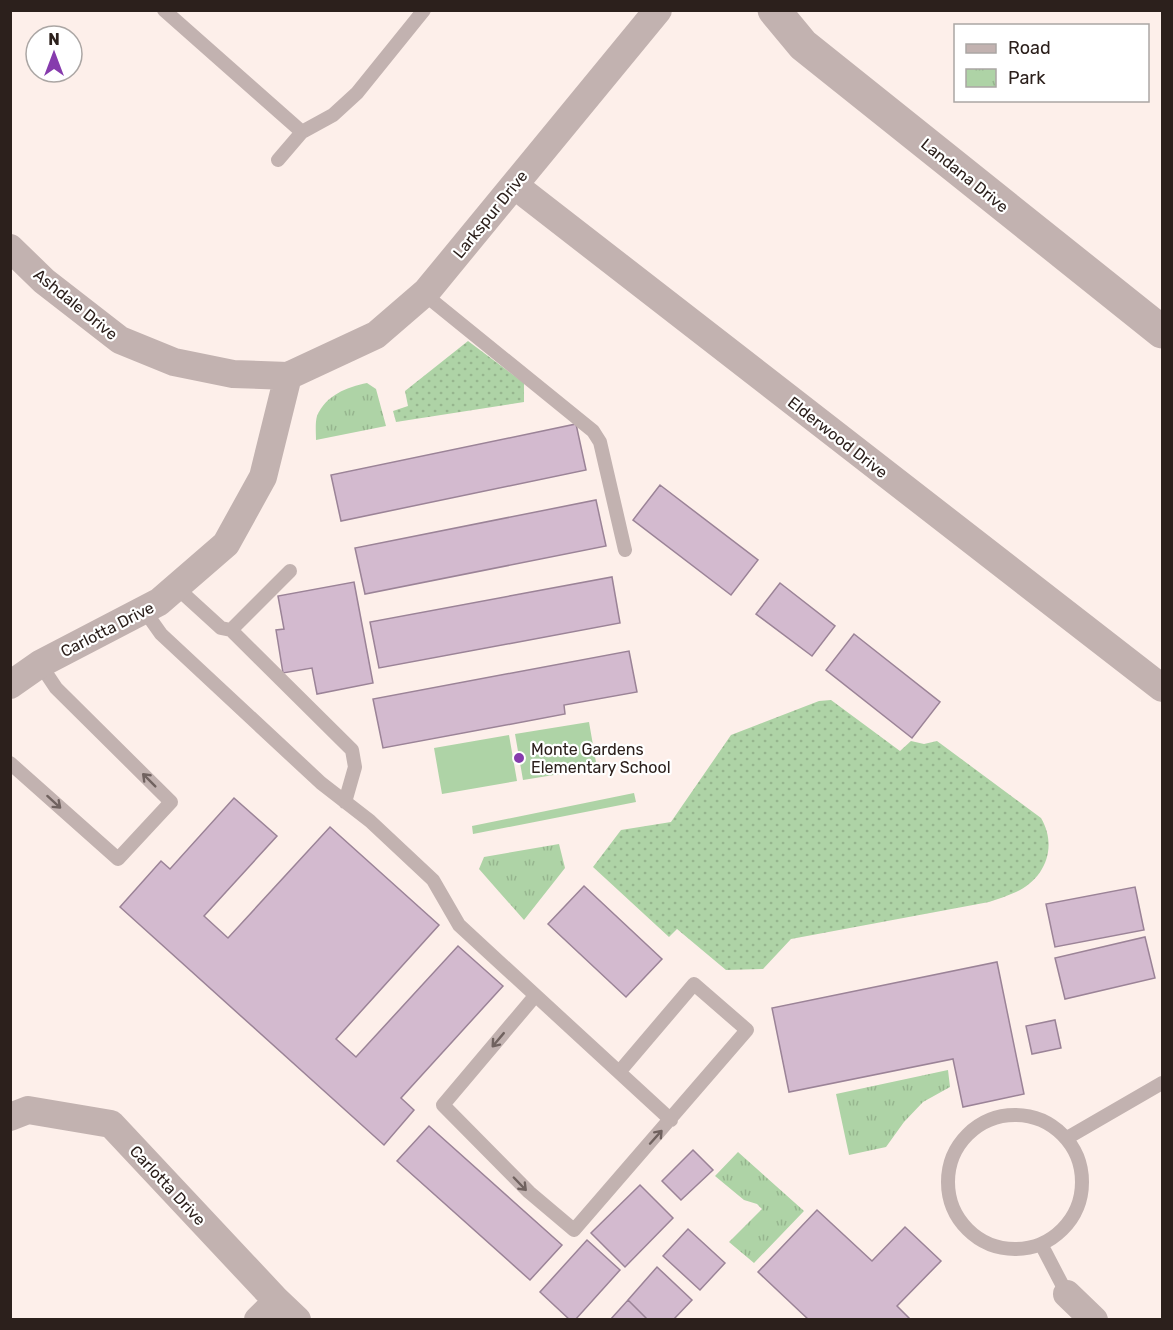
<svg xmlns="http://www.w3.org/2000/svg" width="1173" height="1330" viewBox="0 0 1173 1330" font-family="Rubik,sans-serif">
<defs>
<pattern id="grass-dots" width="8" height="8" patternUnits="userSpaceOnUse" patternTransform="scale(1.5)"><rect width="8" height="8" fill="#aed3a6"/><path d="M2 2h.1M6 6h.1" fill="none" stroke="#96b58e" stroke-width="1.8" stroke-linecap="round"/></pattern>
<pattern id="park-tufts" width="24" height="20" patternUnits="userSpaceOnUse" patternTransform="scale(1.5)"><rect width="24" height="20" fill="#aed3a6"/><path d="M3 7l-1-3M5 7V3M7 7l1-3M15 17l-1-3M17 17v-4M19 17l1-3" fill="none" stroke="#96b58e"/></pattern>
</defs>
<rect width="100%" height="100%" fill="#fdefea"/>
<path fill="url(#grass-dots)" d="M468,341L524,383V402L396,422L393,411L408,406L405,391Z
M831,700L900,751L911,741L924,744L937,741L1041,818C1058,847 1045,879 1016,892C1007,896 998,899 989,902L791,939L763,969L726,970L677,929L669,937L593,867L621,830L671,822L731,735L819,701Z"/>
<path fill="url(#park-tufts)" d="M367,383L376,389L386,426L316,440C316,433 315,423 317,416C326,395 347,387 367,383Z
M559,844L565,868L524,920L479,869L484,857Z
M948,1070L950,1087L923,1102L904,1122L886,1147L849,1155L836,1094Z
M738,1152L804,1211L754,1263L729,1242L762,1209L757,1204L744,1200L715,1176Z"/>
<path fill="#aed3a6" d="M589,722L597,768L523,780L515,734Z
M509,735L517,781L442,794L434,748Z
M634,793L636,802L473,834L472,826Z"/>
<path fill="#d3bacf" stroke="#9b8397" stroke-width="1.5" d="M576,424L586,470L341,521L331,475Z
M660,485L758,560L731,595L633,520Z
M596,500L606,546L365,594L355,548Z
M612,577L620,623L379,668L370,622Z
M354,582L373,683L317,694L312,668L283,673L276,630L284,629L278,596Z
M780,583L835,626L812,656L756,614Z
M854,634L940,702L912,738L826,670Z
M629,651L637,692L564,705L565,714L383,748L373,699Z
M234,798L277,836L204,916L228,938L330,827L439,925L336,1039L356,1057L458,946L503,986L401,1098L414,1110L384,1145L120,907L161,861L170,869Z
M584,886L662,959L626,997L548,924Z
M1135,887L1144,930L1055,947L1046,904Z
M1145,937L1155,978L1065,999L1055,958Z
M997,962L1024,1094L963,1107L953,1059L789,1092L772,1008Z
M1055,1020L1061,1048L1032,1054L1026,1026Z
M429,1126L562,1245L530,1280L397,1161Z
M693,1150L713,1170L681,1200L662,1181Z
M640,1185L673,1218L625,1267L591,1233Z
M817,1210L872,1261L905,1227L941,1261L897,1306L911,1320H809L758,1272Z
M688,1229L725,1263L700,1290L663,1256Z
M587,1240L620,1270L575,1320H570L540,1292Z
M657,1267L692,1300L673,1320H648L628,1300Z
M628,1300L648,1320H610Z"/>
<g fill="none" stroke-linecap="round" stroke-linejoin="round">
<path stroke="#c2b2b0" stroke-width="14" d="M164,10L302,132
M278,160L302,132L333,115L357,93L424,10
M424,294L593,431L600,442L625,550
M176,587L221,628L231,630L352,750L355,767L345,802
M144,610L161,634L321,783L370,821L433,880L459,925L671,1120
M231,630L290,571
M10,763L118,859L171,802L56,688L40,664
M535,996L443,1105L529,1192L574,1230L747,1030L694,984L620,1071
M948 1182a67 67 0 1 1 134 0a67 67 0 1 1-134 0Z
M1067,1138L1162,1083
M1041,1244L1067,1294"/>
<path stroke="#c2b2b0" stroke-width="28" d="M514,185L1162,688
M10,248L44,281L120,340L174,362L233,374L288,376L376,335L427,291L658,10
M10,685L40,664L159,602L226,544L263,477L288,376
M10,1117L28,1110L111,1124L277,1301L297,1320
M1067,1294L1094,1320
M258,1320L277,1301"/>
<path stroke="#c2b2b0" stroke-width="33" d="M774,10L803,45L1162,332"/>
</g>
<defs><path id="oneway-shaft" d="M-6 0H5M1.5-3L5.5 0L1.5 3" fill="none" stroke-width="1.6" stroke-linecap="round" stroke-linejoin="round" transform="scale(1.5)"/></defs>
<g stroke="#70625f">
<use href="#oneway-shaft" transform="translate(149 780) rotate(-135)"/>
<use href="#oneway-shaft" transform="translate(54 802) rotate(42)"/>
<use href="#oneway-shaft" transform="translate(498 1040) rotate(130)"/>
<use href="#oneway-shaft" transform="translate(656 1137) rotate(-48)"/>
<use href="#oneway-shaft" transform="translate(520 1184) rotate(46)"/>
</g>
<circle fill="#863bad" stroke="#fff" stroke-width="2" cx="519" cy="758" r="6"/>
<g text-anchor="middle" stroke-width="4.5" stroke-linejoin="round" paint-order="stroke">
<g font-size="16" fill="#2c201c" stroke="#fff">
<text transform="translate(965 175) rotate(39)" y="6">Landana Drive</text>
<text transform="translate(490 214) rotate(-51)" y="6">Larkspur Drive</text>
<text transform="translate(76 304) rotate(39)" y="6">Ashdale Drive</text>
<text transform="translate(838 437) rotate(38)" y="6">Elderwood Drive</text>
<text transform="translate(107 629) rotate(-27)" y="6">Carlotta Drive</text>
<text transform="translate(168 1185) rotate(47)" y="6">Carlotta Drive</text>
</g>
<g font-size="16" fill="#2c201c" stroke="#fff" text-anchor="start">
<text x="531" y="755">Monte Gardens<tspan x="531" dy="18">Elementary School</tspan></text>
</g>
</g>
<rect width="1173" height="1330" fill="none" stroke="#2c201c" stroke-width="24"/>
<rect x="954" y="24" width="195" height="78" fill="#ffffff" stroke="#aba6a4" stroke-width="1.5"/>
<rect x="966" y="44" width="30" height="9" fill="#c2b2b0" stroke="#aba6a4" stroke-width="1.5"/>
<text x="1008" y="54" font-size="18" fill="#2c201c">Road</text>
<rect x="966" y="69" width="30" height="18" fill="url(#park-tufts)" stroke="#aba6a4" stroke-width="1.5"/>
<text x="1008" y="84" font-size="18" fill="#2c201c">Park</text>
<g transform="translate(54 54)"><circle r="28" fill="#ffffff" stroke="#aba6a4" stroke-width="1.5"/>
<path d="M0-4.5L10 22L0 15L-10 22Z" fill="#863bad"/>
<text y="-9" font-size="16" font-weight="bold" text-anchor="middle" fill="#2c201c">N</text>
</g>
</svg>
